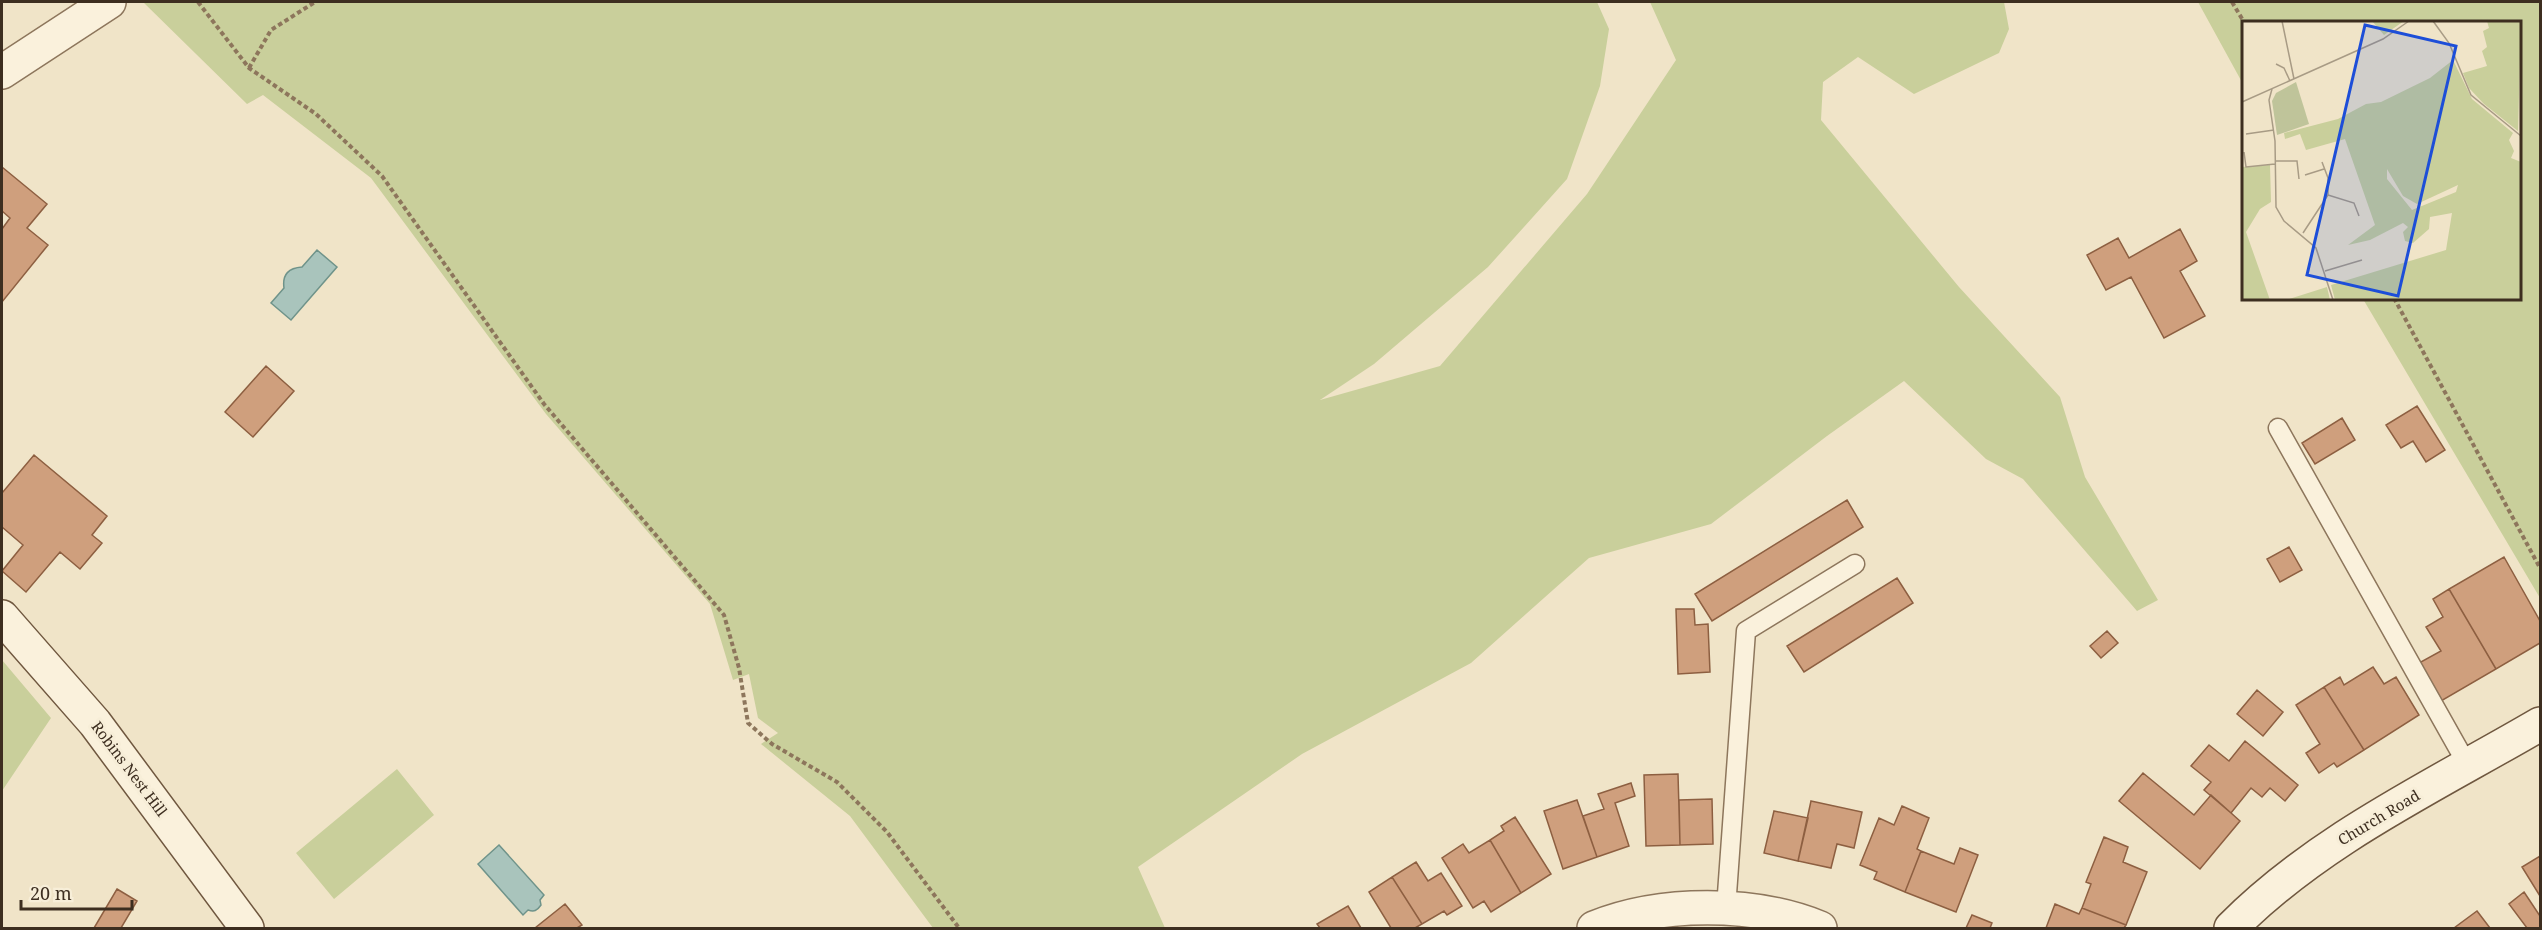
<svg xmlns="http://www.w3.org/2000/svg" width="2542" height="930" viewBox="0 0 2542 930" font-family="'Noto Serif',serif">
<rect width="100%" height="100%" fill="#f0e4c8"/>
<path fill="#c9cf9b" d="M143,2H1597L1609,29L1600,86L1567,179L1488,267L1374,364L1320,400L1440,366L1587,194L1676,60L1650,2H2004L2009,29L1999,53L1914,94L1858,57L1823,82L1821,120L1959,287L2060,397L2085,477L2158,600L2137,611L2023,479L1986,459L1904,381L1827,436L1711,524L1589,558L1471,663L1302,754L1138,867L1165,928H933L850,816L761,744L778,733L758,718L749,674L733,680L710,604L546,414L371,178L263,95L247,104Z
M2198,2H2540V598L2363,299L2520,298V22H2244L2243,84Z
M2,660L51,718L2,791Z
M397,769L434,815L334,899L296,853Z"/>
<path fill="#a9c4bc" stroke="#6f938a" stroke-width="1.5" d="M317,250L337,267L291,320L271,303L284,288C282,274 289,268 302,267Z
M499,845L544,895L540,900L541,905C537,911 534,912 528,910L523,915L478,864Z"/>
<path fill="#cf9f7d" stroke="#8d5f41" stroke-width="1.5" d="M2,167L47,204L27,228L48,245L2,302V229L10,218L2,211Z
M2180,229L2197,261L2180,271L2205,316L2164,338L2131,277L2106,290L2087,255L2118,238L2129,258Z
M266,366L294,391L253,437L225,412Z
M2417,406L2445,450L2426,462L2413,441L2401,448L2386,425Z
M2342,418L2355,440L2315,464L2302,443Z
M34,455L107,516L92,535L102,543L80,569L60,552L26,592L2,571L23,545L2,527V493Z
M1847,500L1863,527L1712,621L1695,594Z
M2289,547L2302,570L2280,582L2267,559Z
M2504,557L2540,621V643L2496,669L2449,589Z
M1897,578L1913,603L1804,672L1787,646Z
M2449,589L2496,669L2441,701L2419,663L2441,651L2426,627L2443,617L2433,599Z
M1676,609H1694L1695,625L1708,624L1710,672L1678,674Z
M2107,631L2118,643L2101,658L2090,646Z
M2373,667L2384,684L2396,677L2419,715L2364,750L2324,687L2340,677L2344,685Z
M2324,687L2364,750L2337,767L2334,763L2319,773L2306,753L2320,744L2296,705Z
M2257,690L2283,712L2263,736L2237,714Z
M2245,741L2298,785L2285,801L2270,788L2262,797L2251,788L2231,813L2204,790L2211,782L2191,766L2209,745L2229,761Z
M2143,773L2194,815L2211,795L2240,821L2200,869L2119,801Z
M1678,774L1680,845L1646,846L1644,775Z
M1631,783L1635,796L1615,803L1629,846L1597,857L1583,816L1604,809L1598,794Z
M1712,799L1713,844L1680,845L1679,800Z
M1577,800L1597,857L1563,869L1544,811Z
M1811,801L1862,812L1854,848L1837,844L1831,868L1798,861Z
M1902,806L1929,818L1917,849L1921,851L1905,892L1874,879L1877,872L1860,865L1879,818L1894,825Z
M1774,811L1808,818L1798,861L1764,853Z
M1515,817L1551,874L1521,893L1490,840L1504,831L1501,826Z
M2104,837L2128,847L2123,862L2147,872L2126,925L2082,908L2091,884L2086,882Z
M1490,840L1521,893L1491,912L1484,901L1473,908L1442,858L1463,844L1469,853Z
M1960,848L1978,855L1956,912L1905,892L1921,851L1954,864Z
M2540,856V896L2522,867Z
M1416,862L1428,881L1441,873L1462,906L1447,915L1444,911L1422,924L1392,877Z
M1392,877L1422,924L1415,928H1391L1369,892Z
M117,889L137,901L121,928H94Z
M2524,892L2540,916V928H2527L2509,904Z
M565,904L582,925L577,928H535Z
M2055,904L2079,914L2082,908L2126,925L2124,928H2046Z
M1348,906L1361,928H1320L1317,924Z
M2477,911L2490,928H2454Z
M1972,915L1992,923L1990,928H1966Z"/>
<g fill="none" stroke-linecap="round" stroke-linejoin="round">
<g stroke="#8d765c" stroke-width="21">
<path id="lane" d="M2278,428L2468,766
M1726,908L1746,631L1855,564"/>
</g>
<g stroke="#8d765c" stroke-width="36">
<path id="street" d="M2,72L109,2
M1594,928C1660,901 1755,901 1820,928"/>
</g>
<g stroke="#6f573f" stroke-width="36">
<path id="secondary" d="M2,617L95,723L247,928
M2231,928C2318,840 2434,786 2540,724"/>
</g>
<path stroke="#8d765c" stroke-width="4" stroke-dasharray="4.5 3" stroke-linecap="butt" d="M198,2L249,68L316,114L382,176L544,404L724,615L739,668L748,723L772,744L837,782L887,832L959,928
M2232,2L2244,22
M249,68L271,30L315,2
M2394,298L2540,568"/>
<use href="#lane" stroke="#faf1dc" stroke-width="18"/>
<use href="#street" stroke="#faf1dc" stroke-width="33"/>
<use href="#secondary" stroke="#faf1dc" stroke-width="33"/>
</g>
<g text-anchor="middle" stroke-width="6" stroke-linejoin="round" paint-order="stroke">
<g font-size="15" fill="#3d2e20" stroke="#f7eed8">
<text transform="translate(129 769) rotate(53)" y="5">Robins Nest Hill</text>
<text transform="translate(2379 818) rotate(-31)" y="5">Church Road</text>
</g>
</g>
<g transform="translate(2242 21)">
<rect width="279" height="279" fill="#f0e4c8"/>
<path d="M130,0H162L142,14ZM245,0H279L276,110L242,83L227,67L221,52L245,45L240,30L245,26L241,10L247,7ZM211,39L230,78L271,112L267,119L272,130L269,137L279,141V279H93L89,264L204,229L210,192L188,196L187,208L171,222L163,220L161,211L166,206L161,202L128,219L106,224L133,204L103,118L64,129L58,113L43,118L42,112L96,98L124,83L139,81L188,57ZM145,148L161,175L175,183L216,164L214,171L170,189L145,158ZM28,144L29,181L18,188L4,211L28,279H0V146ZM85,266L88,279H44Z" fill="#c9cf9b" fill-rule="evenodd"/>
<path d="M54,61L67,103L35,114L30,80L34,72Z" fill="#bfc49a"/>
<path fill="none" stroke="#a89b85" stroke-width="1.5" d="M40,0L52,58M191,0L207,22L229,74L279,115M34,43L42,47L48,60M30,68L27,79L33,120L34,186L42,200L74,227L91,279M0,81L141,18L167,0M4,113L32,109M2,131L4,146L33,143M33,140H55L57,158M63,154L82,148M86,174L112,182L117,195M61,212L86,174V157L80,141M83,250L120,239"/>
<path fill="#1d4ed8" fill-opacity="0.15" stroke="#1d4ed8" stroke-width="3" d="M123,4L214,25L156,275L65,254Z"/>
<rect width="279" height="279" fill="none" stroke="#3d2e20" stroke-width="3"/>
</g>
<rect width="2542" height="930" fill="none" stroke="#3d2e20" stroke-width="6"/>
<path d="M21 900v9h111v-9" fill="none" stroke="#3d2e20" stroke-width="3"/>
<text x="30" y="900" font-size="18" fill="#3d2e20" stroke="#f7eed8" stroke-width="4.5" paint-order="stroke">20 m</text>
</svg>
